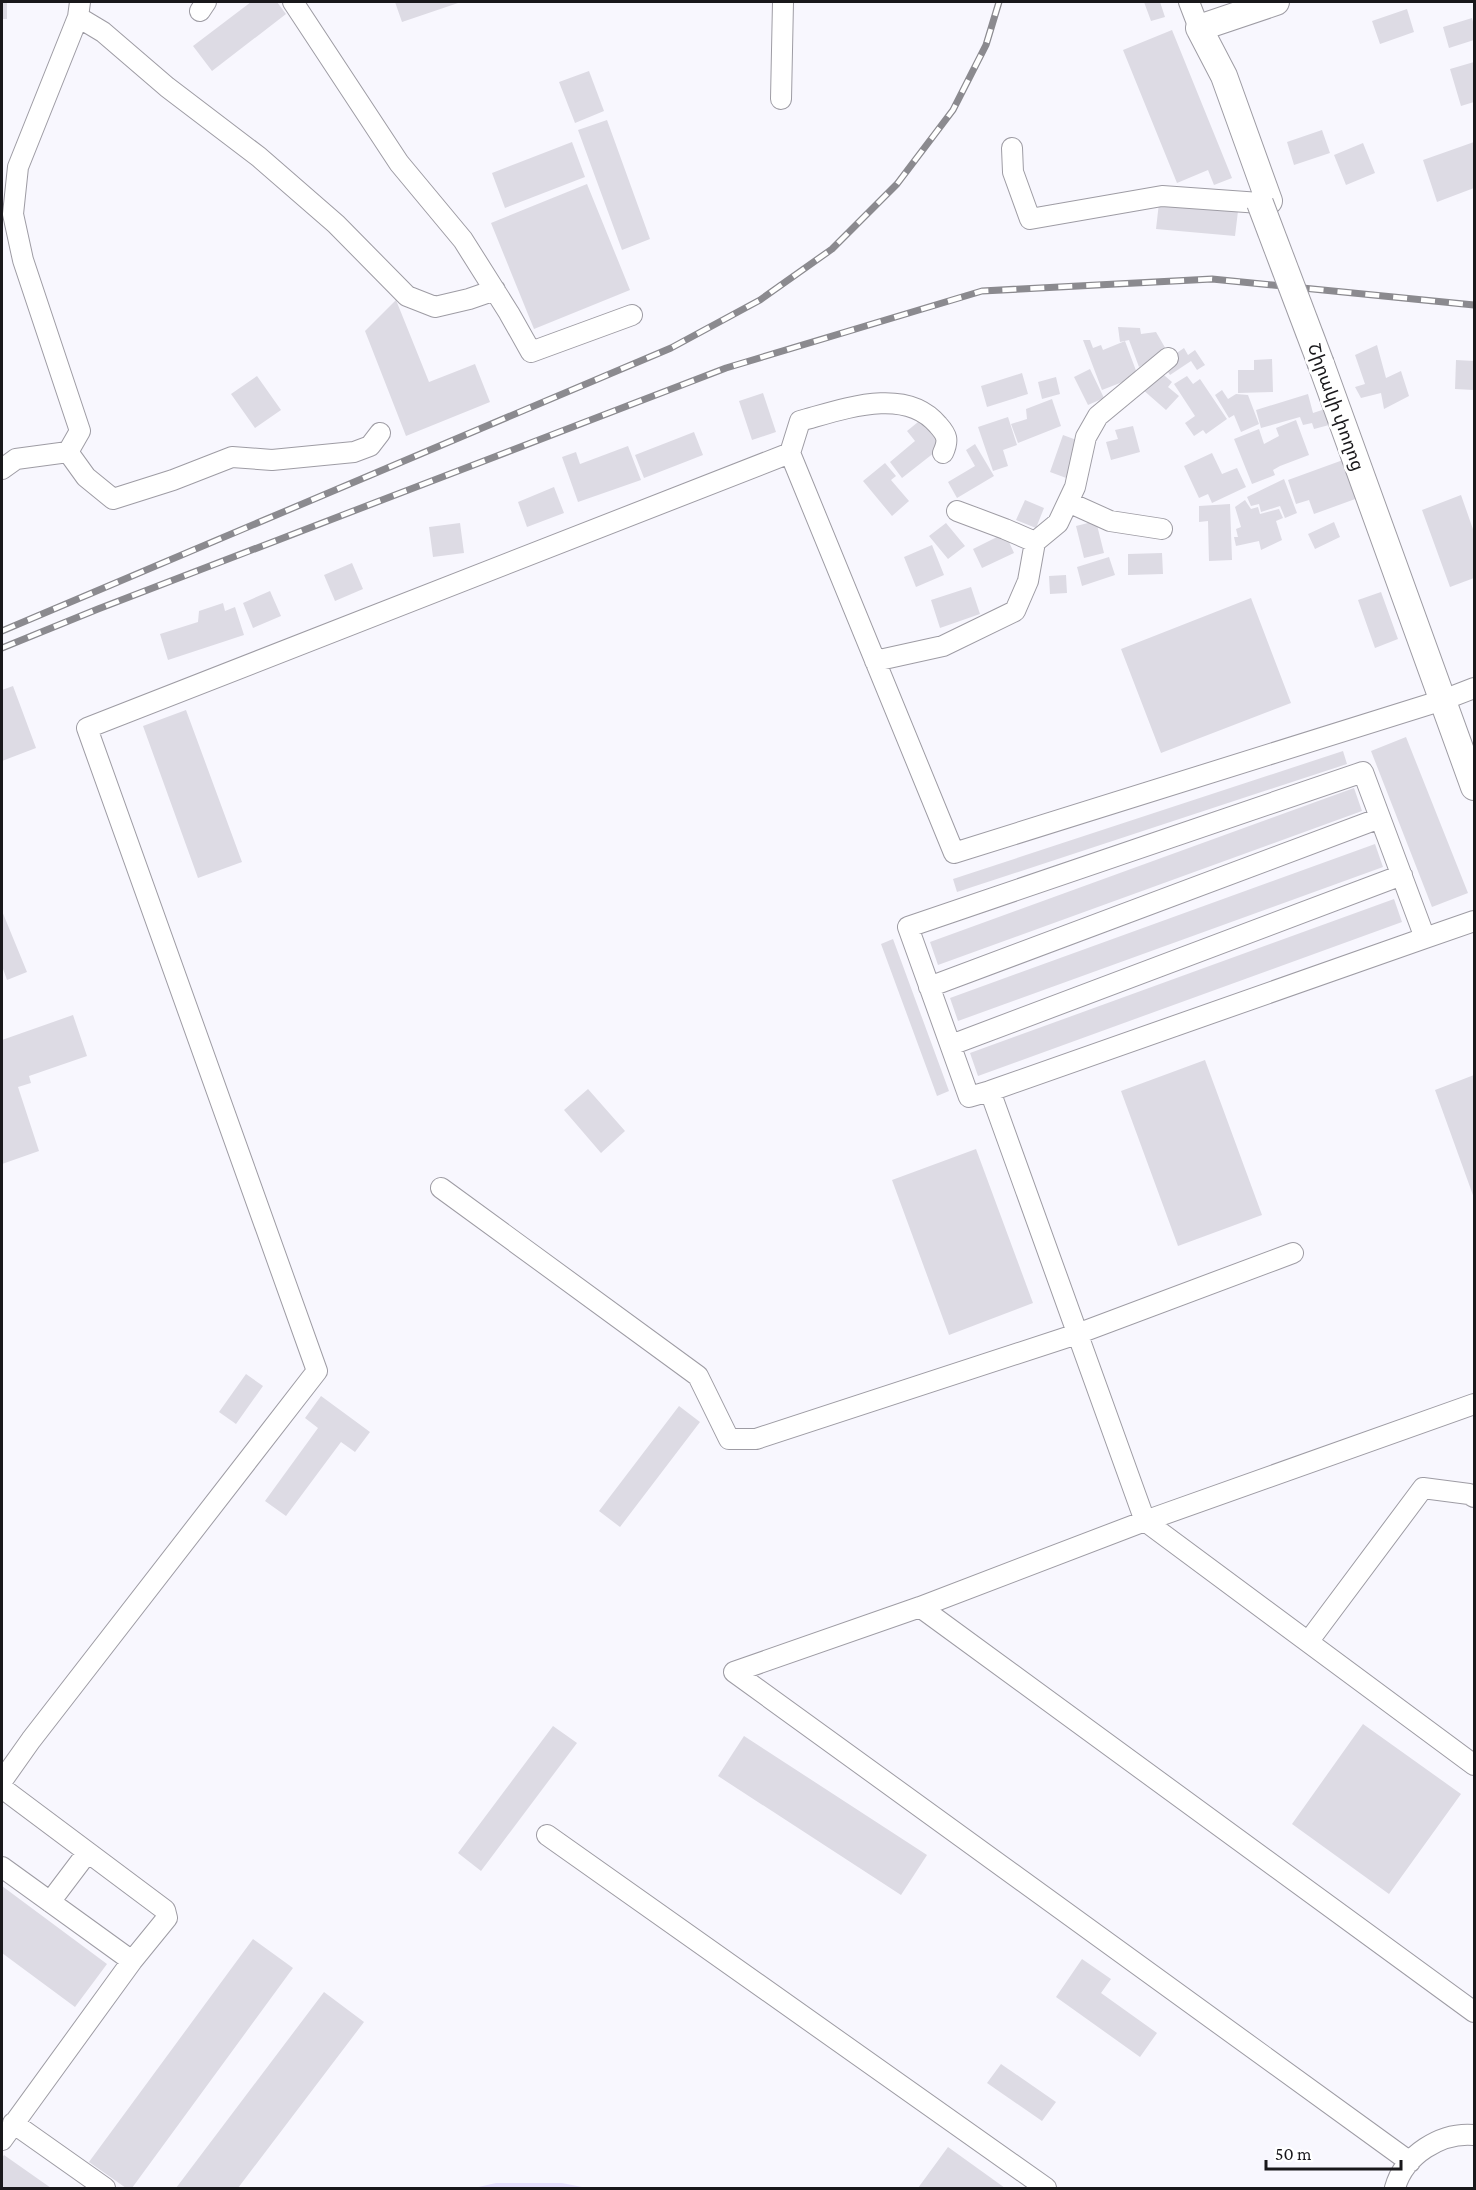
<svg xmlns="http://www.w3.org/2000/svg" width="1476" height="2190" viewBox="0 0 1476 2190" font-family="'Crimson Pro','Noto Sans Armenian',serif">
<rect width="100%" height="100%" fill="#f8f7fe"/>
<path fill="#e5dffd" d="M496,2183H562L587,2188H474Z"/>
<path fill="#dddbe4" d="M2,2H7V19H2Z
M251,2H277L286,14L212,71L193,46Z
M395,2H461L402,22Z
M1144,2H1160L1165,17L1151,21Z
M1407,9L1414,32L1380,44L1372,21Z
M1472,18L1474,26V40L1449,48L1443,27Z
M1172,30L1232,178L1214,185L1208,170L1177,183L1123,50Z
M1474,62V102L1461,106L1450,69Z
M589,71L604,111L575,123L559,82Z
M607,120L650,239L622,250L578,130Z
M1322,130L1330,153L1294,165L1287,142Z
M572,142L585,177L505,208L492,173Z
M1474,142V188L1437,202L1423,160Z
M1363,143L1375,173L1346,185L1334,155Z
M587,184L630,290L534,329L491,223Z
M1159,203L1238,211L1235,236L1156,229Z
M396,300L429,382L475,364L490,402L406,436L365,331Z
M1118,327L1140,328L1141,334L1156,332L1167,351L1139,367L1129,340L1120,342Z
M1083,340H1090L1093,348L1101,345L1103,350L1125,341L1138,376L1102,390Z
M1377,345L1386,378L1401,371L1409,396L1384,409L1381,393L1361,398L1355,387L1365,384L1355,355Z
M1184,348L1188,355L1195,350L1205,365L1197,370L1191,361L1170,375L1162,363Z
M1272,359L1273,392L1238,393V370H1254V360Z
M1456,360L1474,361V390L1455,389Z
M1090,369L1104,398L1088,405L1074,377Z
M1158,370L1172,382L1168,387L1179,396L1166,410L1142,389Z
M1022,373L1028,394L987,407L981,386Z
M257,376L281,410L255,428L231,394Z
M1187,376L1193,384L1200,379L1227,419L1206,434L1203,430L1194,436L1185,423L1195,416L1174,384Z
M1056,377L1060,394L1042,399L1038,382Z
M1222,390L1228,399L1236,394L1248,395L1259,424L1241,432L1234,415L1229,418L1215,395Z
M763,393L776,432L752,440L739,401Z
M1308,394L1313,413L1325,409L1329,425L1314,429L1312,423L1303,425L1300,417L1261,428L1256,410Z
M1052,399L1061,426L1018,443L1011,424L1027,419L1026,409Z
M1008,417L1017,445L1003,450L1008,466L993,471L978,427Z
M923,418L944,445L902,478L890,462L915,441L907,431Z
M1296,420L1309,455L1280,466L1273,470L1275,475L1252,484L1234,439L1259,429L1264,444L1279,436L1276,428Z
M1133,426L1140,452L1111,460L1106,442L1118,439L1115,430Z
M694,432L703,455L644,478L635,455Z
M1063,435L1082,442L1069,479L1050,472Z
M975,444L994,476L957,498L948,482L975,466L966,450Z
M628,446L641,480L578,502L562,457L576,452L580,464Z
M1212,453L1222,474L1237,468L1246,487L1212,503L1208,494L1199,498L1184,466Z
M1343,460L1358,498L1314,514L1309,500L1296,504L1288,480Z
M885,463L896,476L891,480L909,501L892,516L863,481Z
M1284,479L1297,513L1285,518L1280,506L1261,512L1259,504L1251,506L1247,497Z
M554,487L564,513L527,527L518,502Z
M1461,495L1474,532V578L1450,587L1422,510Z
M1025,500L1044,508L1036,528L1016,520Z
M1245,500L1251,509L1258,507L1260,514L1279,509L1283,518L1276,521L1282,540L1261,550L1259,541L1236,546L1234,537H1238L1236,529L1241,527L1235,507Z
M1230,504L1232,560L1209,561L1208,521L1199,522V506Z
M1096,521L1104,553L1084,558L1076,526Z
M1334,522L1340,537L1315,549L1308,534Z
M460,523L464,553L433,557L429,527Z
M946,523L965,546L948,559L929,536Z
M1005,533L1014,553L982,568L973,549Z
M932,545L944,575L916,587L904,557Z
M1162,553L1163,574L1128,575V554Z
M1109,557L1115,575L1082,586L1077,567Z
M352,563L363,589L335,601L324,575Z
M1066,575L1067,593L1050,594L1049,576Z
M971,587L980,614L940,628L931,600Z
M270,591L281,616L253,628L243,603Z
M1381,592L1398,639L1375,648L1358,600Z
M1251,598L1291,703L1161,753L1121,649Z
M223,603L225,611L235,607L244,635L168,660L160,634L198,622L199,611Z
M13,686L36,748L2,761V690Z
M186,710L242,862L198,878L143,726Z
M1406,737L1468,893L1432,907L1371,751Z
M1343,751L1347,764L957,892L953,879Z
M1354,788L1362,811L938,965L930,942Z
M1375,844L1383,867L958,1021L950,998Z
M1394,899L1402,922L978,1076L970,1053Z
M2,911L27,972L7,980L2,966Z
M893,939L949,1091L937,1096L881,944Z
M73,1015L87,1056L29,1076L31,1083L18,1087L39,1151L2,1164V1040Z
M1205,1060L1262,1215L1178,1246L1121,1091Z
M1474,1075V1198L1435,1090Z
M588,1089L625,1131L601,1153L564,1110Z
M976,1149L1033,1303L949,1335L892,1180Z
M246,1374L263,1386L236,1424L219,1412Z
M321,1396L370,1432L355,1452L341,1442L286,1516L265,1501L318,1428L305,1418Z
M679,1406L700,1422L620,1527L599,1511Z
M1363,1724L1461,1794L1389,1894L1292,1824Z
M553,1726L577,1743L481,1871L458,1853Z
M744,1736L927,1855L901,1895L718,1776Z
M2,1886L107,1964L75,2007L2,1953Z
M253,1939L293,1968L132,2188H126L89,2162Z
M1082,1959L1111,1979L1101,1993L1157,2033L1140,2057L1056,1997Z
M324,1992L364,2022L238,2188H176Z
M1001,2064L1056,2102L1042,2121L987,2083Z
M948,2147L1005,2188H918Z
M4,2155L51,2188H2V2158Z"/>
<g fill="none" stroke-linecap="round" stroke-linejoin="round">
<g stroke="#9e9ca4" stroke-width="22">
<path id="minor" d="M293,2L399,163L463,240L509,313L531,352L632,315
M1189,2L1199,28
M200,11L206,2
M78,17L103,32L167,87L259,157L336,224L407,296L435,307L469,299L495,290
M781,99L783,2
M1012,148L1013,172L1030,219L1162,196L1260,203
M68,452L80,431L23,260L13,214L18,167L78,17L80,2
M68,452L86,477L113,499L173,480L232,457L272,460L354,452L370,446L380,433
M943,453C949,440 947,435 938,425C905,385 841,410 800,421L790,453L954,853L1443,700L1474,688
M2,469L16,459L68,452
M1068,502L1110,521L1162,529
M957,511L1005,529L1035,542
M875,661L943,646L1015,611L1028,581L1035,542L1058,523L1075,487L1086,437L1098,416L1168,358
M1425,938L1363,772L908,927L969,1097L990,1091L1425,938L1474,921
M929,987L1380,818
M951,1045L1402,875
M990,1091L1145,1521L1474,1765
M441,1188L698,1376L729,1439H756L1077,1334L1293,1253
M920,1607L1474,2012
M1308,1642L1423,1488L1469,1494L1474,1497
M2,1781L31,1740L317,1371L87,728L790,453
M2,1788L165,1910L167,1918L132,1961L2,2140
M547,1835L1046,2188
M2,1867L132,1961
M50,1902L87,1853
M13,2123L105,2188
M1410,2162L734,1672L920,1607L1145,1521L1474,1404
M1395,2188C1404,2155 1441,2132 1474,2135"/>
</g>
<g stroke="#9e9ca4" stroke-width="28">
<path id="major" d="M1199,28L1224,76L1269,201
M1199,28L1276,2
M1321,364L1474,787"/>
</g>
<use href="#minor" stroke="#fff" stroke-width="20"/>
<use href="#major" stroke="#fff" stroke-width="26"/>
<g stroke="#8b8a8f" stroke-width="7">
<path id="rail" d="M2,631L671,348L760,300L832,249L897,184L953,110L986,45L999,2
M2,648L98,609L726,368L982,291L1212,279L1474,305"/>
</g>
<use href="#rail" stroke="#fff" stroke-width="4.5" stroke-dasharray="14" stroke-linecap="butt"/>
<g stroke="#9e9ca4" stroke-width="28" stroke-linecap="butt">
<path id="major-bridge" d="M1260,203L1321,364"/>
</g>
<use href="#major-bridge" stroke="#fff" stroke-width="26"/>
</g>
<g text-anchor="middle" stroke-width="6" stroke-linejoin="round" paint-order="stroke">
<g font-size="18" fill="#19181b" stroke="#fff">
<text transform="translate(1336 407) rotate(70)" y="6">Շիրակի փողոց</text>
</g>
</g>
<rect width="1476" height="2190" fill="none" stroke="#19181b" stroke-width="6"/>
<path d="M1266 2160v9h135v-9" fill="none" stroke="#19181b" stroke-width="3"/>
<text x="1275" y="2160" font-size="18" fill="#19181b" stroke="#ffffff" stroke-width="4.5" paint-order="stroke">50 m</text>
</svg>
